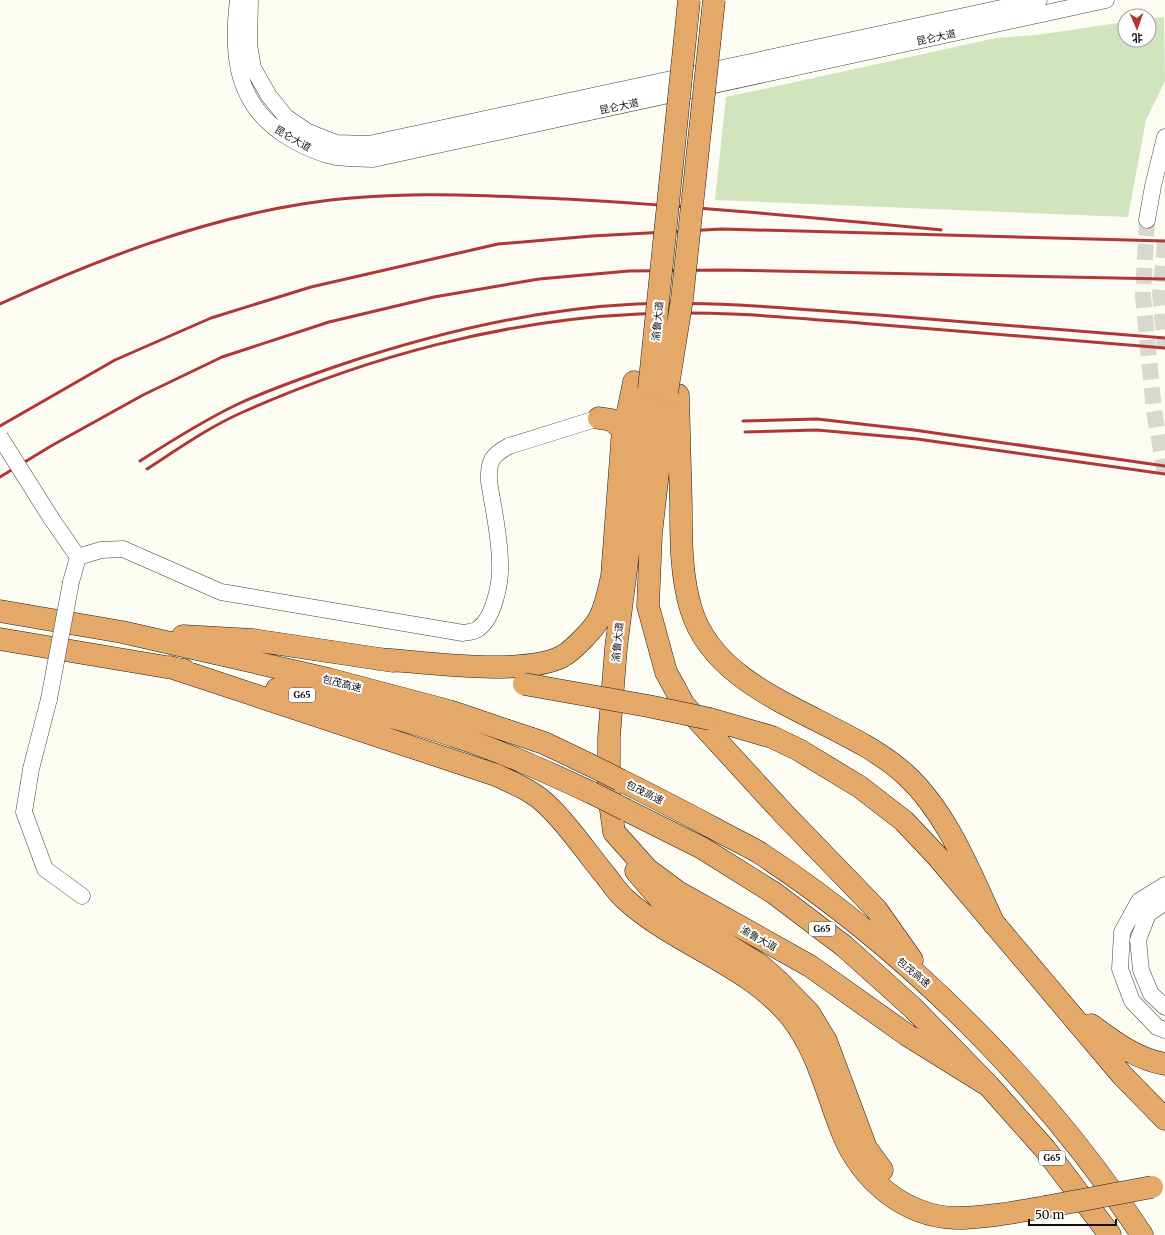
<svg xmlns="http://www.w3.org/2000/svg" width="1165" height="1235" viewBox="0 0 1165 1235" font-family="Merriweather,'Noto Sans SC',serif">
<rect width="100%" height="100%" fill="#fdfcf2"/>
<path fill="#d0e5be" d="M1164,17L1165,81L1146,120L1128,217L715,200L726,97L996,38L1036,35L1125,22V40H1149V19Z"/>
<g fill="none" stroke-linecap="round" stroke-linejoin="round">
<path stroke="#d9d8d0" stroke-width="16" stroke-dasharray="16 8" stroke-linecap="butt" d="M1147,220L1143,296L1154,411L1165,473
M1165,242L1160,295L1165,349"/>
<g stroke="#414141" stroke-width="17">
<path id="minor" d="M238,0C231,57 236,107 291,139C305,147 320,154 336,157C348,159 361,158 373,159L1106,0
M250,0L249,44L253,68L269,96L286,117L308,132L336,143L369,144L1039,0
M1147,220L1153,186L1165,137
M51,518L78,557L71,582
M78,557L101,550L123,549L221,592L463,633C468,632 474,632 478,629C494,618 501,582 500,564C500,536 493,508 489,481C488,461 492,455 509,446L599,418
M49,699L31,769L24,812L45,869L82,896
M1165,885L1139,901L1122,932L1120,969L1132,1001L1157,1027L1165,1030
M1165,902L1148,914L1138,940L1141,970L1151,994L1165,1007"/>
</g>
<g stroke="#1f1f1f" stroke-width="23">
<path id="highway" d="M649,389L616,648L609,737V796L614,832L647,869L678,892L810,966L907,1035L989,1086
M667,392L651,534L648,606L666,672L684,705L785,815L876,909L912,960
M678,395C679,432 680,469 681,506C681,540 681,576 691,609C718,699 842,716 906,775C948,814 970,873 994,924
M622,441L634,382
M0,611L122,632L328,679L449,711L544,743L588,764
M183,636L253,640L393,661
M0,639L184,670
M379,659C425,662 524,677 563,656C573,650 593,630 599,619C606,606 609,590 612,576L623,430L612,420L599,418
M170,667L496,775C513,783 531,790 545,803C568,824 586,852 606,876C612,884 618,893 625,899C675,945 748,964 791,1017C818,1051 827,1095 843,1134C862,1180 904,1216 955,1218C985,1218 1016,1212 1045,1207
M277,689C336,703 396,716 454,736C501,751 547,772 592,793
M710,719L772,737L799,750L860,787L904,821L937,856L1122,1075L1165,1119
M620,780C653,796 685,813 717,830C731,838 747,845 760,853C909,951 1044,1087 1142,1235
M626,810L702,848L774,893L844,946L913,1008L989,1086L1045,1149L1110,1235
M636,871L660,899L693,924L760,965L777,980L809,1013L826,1041L866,1148L882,1170
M1091,1025C1114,1042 1136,1059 1165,1064"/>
</g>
<use href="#minor" stroke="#fff" stroke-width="16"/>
<use href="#highway" stroke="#e4a869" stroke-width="22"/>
<path stroke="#af3736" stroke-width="3" d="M0,304C96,260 197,221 302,204C389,190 479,195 566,199C692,206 816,218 941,230
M743,421L817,419L914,430L1165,466
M0,426L115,360L211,318L311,287L498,244L592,236L722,229L1165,241
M745,432L817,430L917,439L1165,474
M140,461C171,441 203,421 236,405C270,389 305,377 340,365C435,333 535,309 636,304C717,301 798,309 879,315C975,323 1070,331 1165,338
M147,469C178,449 209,427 243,412C367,357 503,320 639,314C717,310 794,318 871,324C969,332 1067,340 1165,348
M0,477L51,446L143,395L222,357L329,322L434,297L539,279L629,271L723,270L1165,279"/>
<g stroke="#414141" stroke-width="17" stroke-linecap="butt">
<path id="minor-bridge" d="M0,437L51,518
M49,699L71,582"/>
</g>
<g stroke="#1f1f1f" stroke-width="23" stroke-linecap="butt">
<path id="highway-bridge" d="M649,389L689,0
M667,392L682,299L714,0
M524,684L648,706L710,719
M588,764L620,780
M592,793L626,810
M1045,1207L1152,1187"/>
</g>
<use href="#minor-bridge" stroke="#fff" stroke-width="16"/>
<use href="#highway-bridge" stroke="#e4a869" stroke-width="22"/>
</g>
<g text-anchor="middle" stroke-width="4" stroke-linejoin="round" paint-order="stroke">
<g fill="#fff" stroke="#565656" stroke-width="1">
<rect x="289" y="688" width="26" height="14" rx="3"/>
<rect x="809" y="922" width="26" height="14" rx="3"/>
<rect x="1039" y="1151" width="26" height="14" rx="3"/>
</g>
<g font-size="9" font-weight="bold" fill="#0e0e0e">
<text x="302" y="698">G65</text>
<text x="822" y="932">G65</text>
<text x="1052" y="1161">G65</text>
</g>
<g font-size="10" fill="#0e0e0e" stroke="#fff">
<text transform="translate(936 37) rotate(-12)" y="4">昆仑大道</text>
<text transform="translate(619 106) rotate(-12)" y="4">昆仑大道</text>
<text transform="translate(293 138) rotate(30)" y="4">昆仑大道</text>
<text transform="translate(657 321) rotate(-84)" y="4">渝鲁大道</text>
<text transform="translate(617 642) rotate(-84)" y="4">渝鲁大道</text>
<text transform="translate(342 683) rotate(14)" y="4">包茂高速</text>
<text transform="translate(645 792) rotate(26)" y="4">包茂高速</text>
<text transform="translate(759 938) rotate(29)" y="4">渝鲁大道</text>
<text transform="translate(914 972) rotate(40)" y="4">包茂高速</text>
</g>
</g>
<g transform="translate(1137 28) rotate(178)"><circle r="19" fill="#ffffff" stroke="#9f9f9f"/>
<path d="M0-3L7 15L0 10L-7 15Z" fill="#af3736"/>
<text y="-6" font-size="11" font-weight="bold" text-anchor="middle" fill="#0e0e0e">北</text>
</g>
<path d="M1029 1219v6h87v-6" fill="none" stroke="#0e0e0e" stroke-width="2"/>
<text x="1035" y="1219" font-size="12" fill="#0e0e0e" stroke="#ffffff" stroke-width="3" paint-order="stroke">50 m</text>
</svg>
